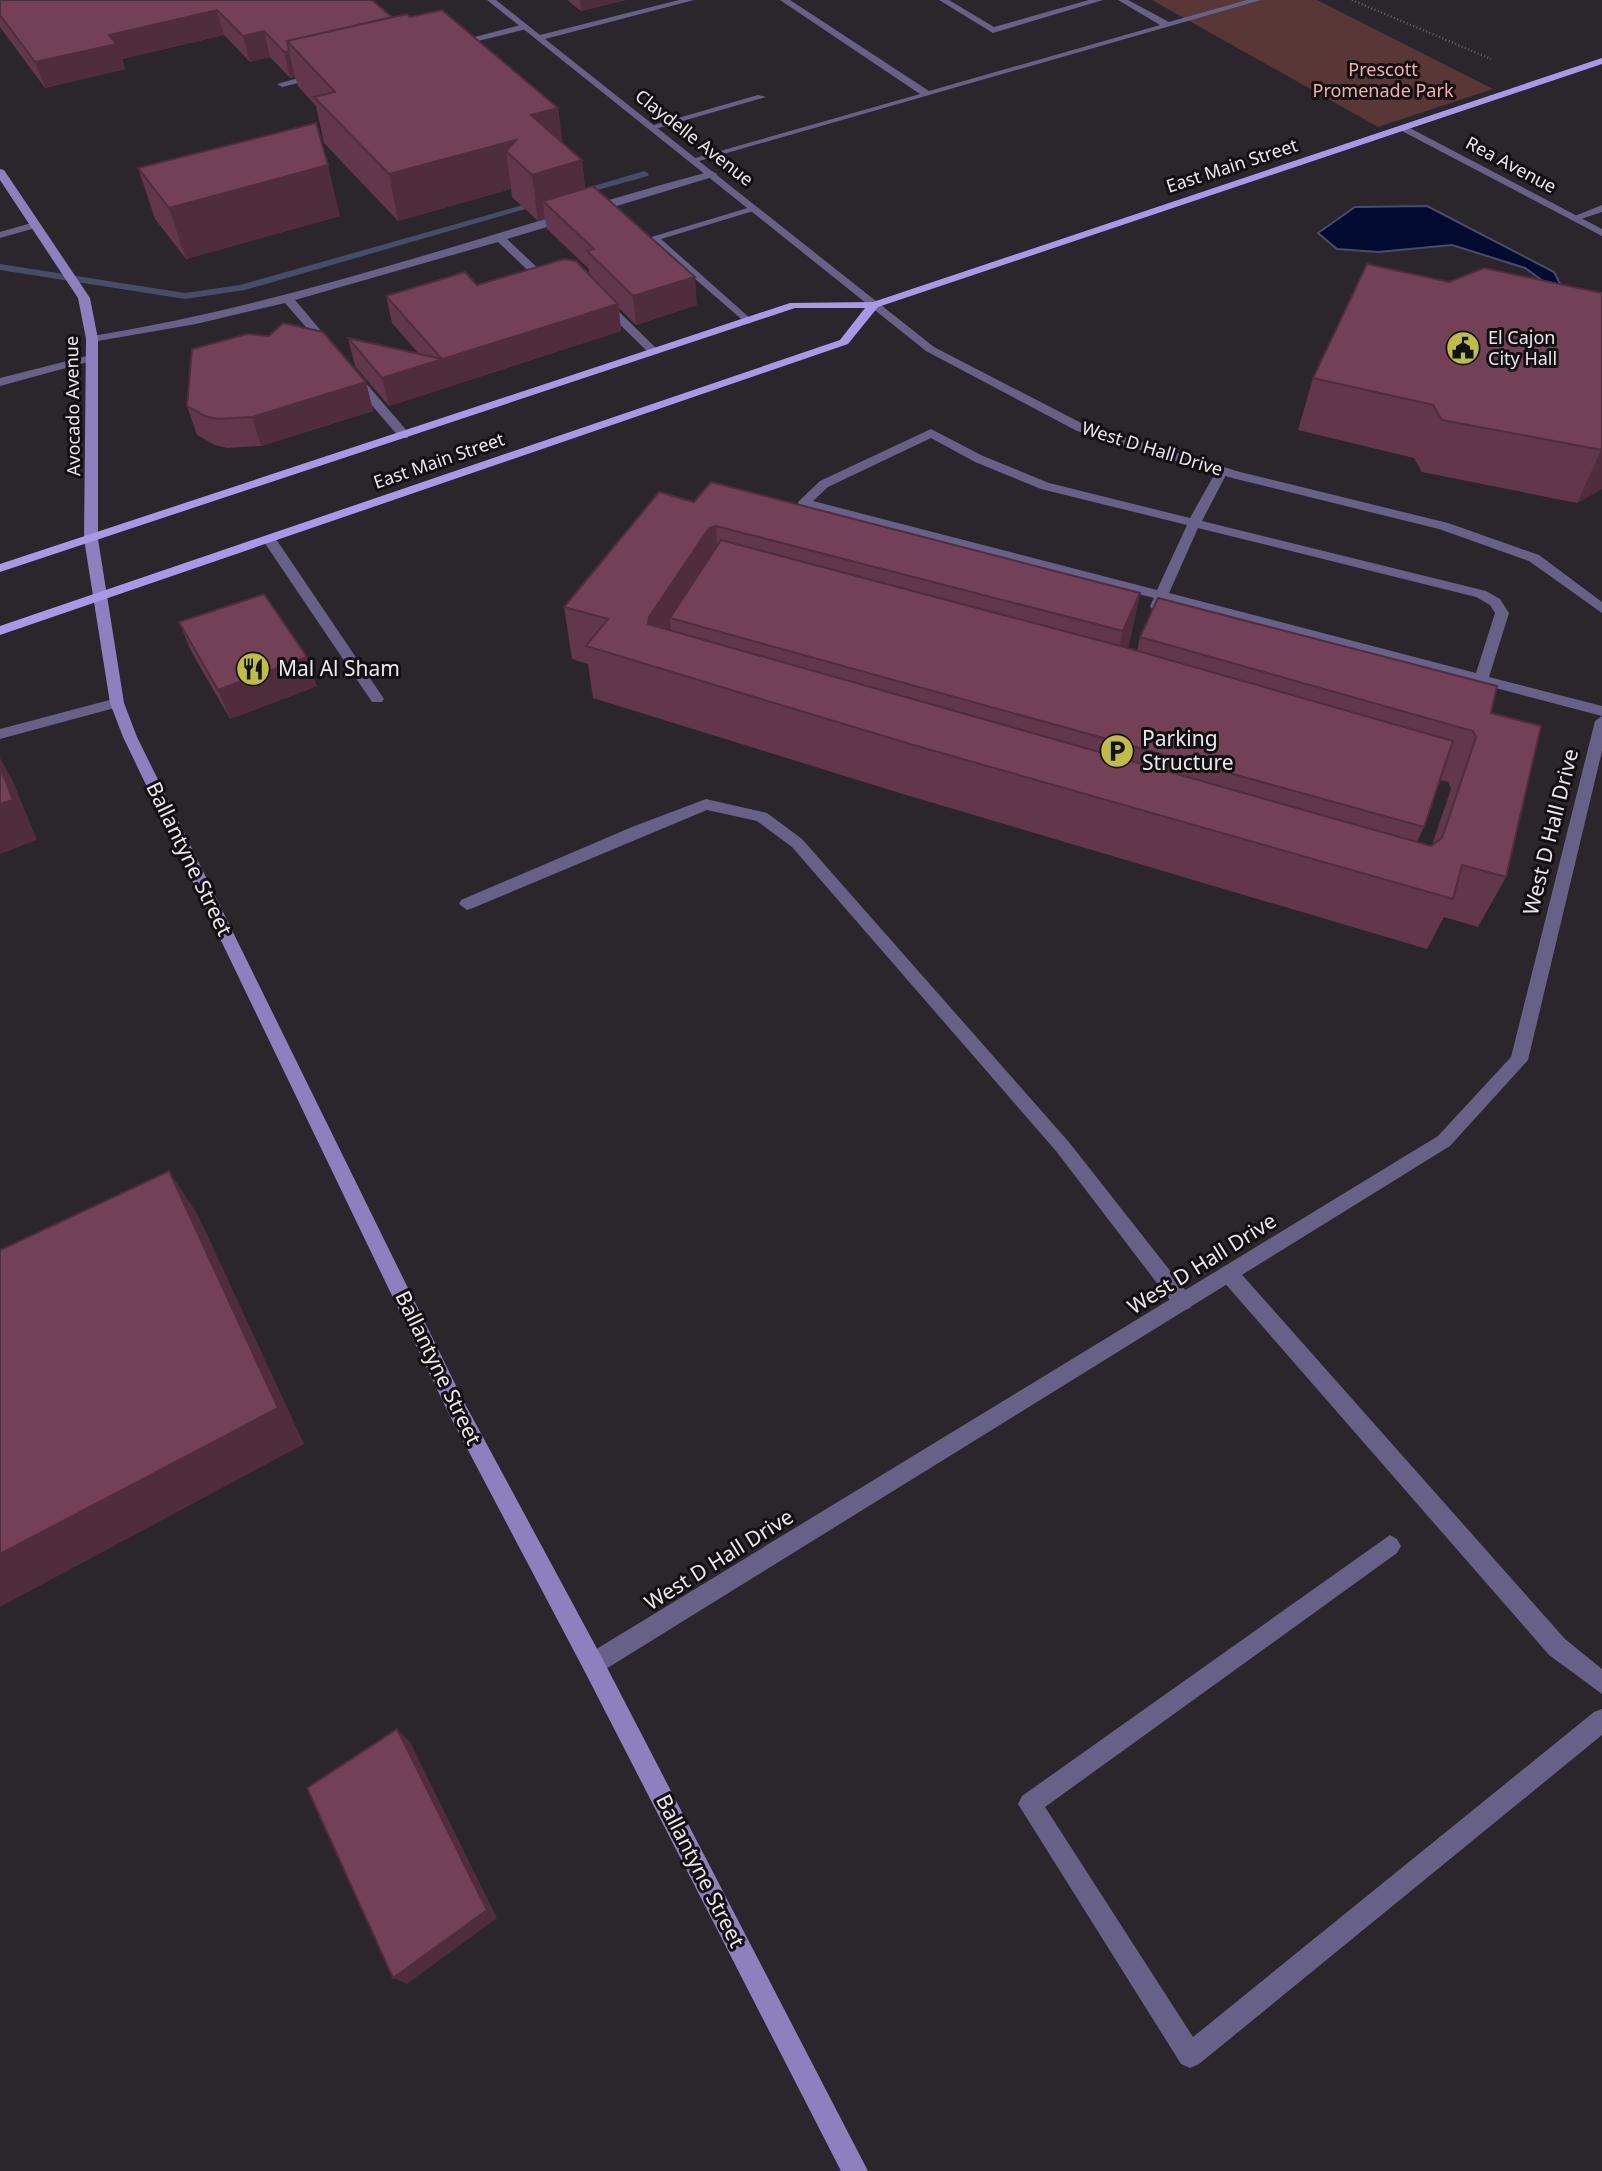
<svg xmlns="http://www.w3.org/2000/svg" width="1602" height="2171" viewBox="0 0 1602 2171" font-family="'Noto Sans',sans-serif">
<rect width="100%" height="100%" fill="#2a262b"/>
<path fill="#583736" d="M1152,0H1317L1493,89L1378,127Z"/>
<path fill="#010a2f" stroke="#474d68" stroke-width="2" d="M1427,206L1554,272L1568,299L1525,268L1452,245L1378,252L1337,249L1318,233L1355,207Z"/>
<g fill="none" stroke-linecap="round" stroke-linejoin="round">
<path fill="#474d68" fill-rule="evenodd" d="M644,171L649,174L648,176L572,197L567,194Z
M541,200L550,202L245,290L185,299L0,270V264L185,293L240,285Z"/>
<path stroke="#666267" stroke-width="2.5" stroke-dasharray="1 2.5" stroke-linecap="butt" d="M1352,0L1491,59"/>
<path fill="#686187" fill-rule="evenodd" d="M780,0H790L929,91L1160,25L1118,0H1128L1169,22L1247,0H1261L692,163V159L920,94Z
M939,0H949L994,27L1089,0H1103L993,33Z
M524,24L527,25V29L453,47L448,44Z
M320,72L323,73V77L282,87L277,84Z
M758,95L766,97L655,129L647,127Z
M712,171L717,174L716,176L507,239L543,273L554,275V279L536,278L498,242L295,300L333,345V349H325L285,303L196,324L92,342L86,339L92,336C305,302 505,226 712,171Z
M1602,205V212L1575,221L1570,218Z
M751,207L760,209L661,239L751,319V323L747,324L648,238Z
M35,222L39,223V227L0,238V232Z
M600,301H608L658,350V354H650L600,305Z
M91,355L97,358L95,360L0,386V378Z
M350,374H358L408,432V438H400L350,380Z
M931,429L983,456L1049,483L1190,518L1218,468H1226L1228,471L1202,521L1486,591L1500,599L1509,613L1489,677L1602,706V716L1166,601L1162,609H1152L1150,606L1154,598L799,505L798,502L820,481ZM931,438L975,462L1041,489L1187,525L1157,590L813,501L828,487ZM1198,528L1476,597L1490,605L1495,613L1476,673L1169,593Z
M269,535L274,536L382,696L384,699L382,702H372L262,539Z
M117,698L122,700L124,703L122,706L0,739V729Z
M706,799L767,813L802,839L1068,1141L1190,1296L1193,1302L1190,1308L1183,1311L1176,1308L1056,1151L792,847L757,821L707,810L473,908L467,910L459,904L461,900L632,827Z
M1229,1266L1236,1268L1565,1639L1602,1669V1694L1549,1655L1222,1280L1219,1274L1222,1268Z
M1390,1535L1397,1539L1401,1546L1397,1553L1045,1807L1193,2037L1594,1712L1602,1709V1735L1199,2064L1190,2068L1181,2064L1018,1804L1022,1796Z"/>
<path fill="#686187" fill-rule="evenodd" d="M487,0H496L540,35L679,0H694L545,39L934,347L1085,425L1240,472L1448,523L1539,555L1602,602V613L1529,561L1439,529L1232,478L1077,431L926,351Z
M1400,126H1406L1602,229V236L1400,130Z
M1602,716V751L1528,1060L1450,1146L601,1672L593,1675L585,1672L582,1664L585,1656L1438,1136L1511,1057L1595,721Z"/>
<path fill="#8c80be" fill-rule="evenodd" d="M0,169L4,170L90,298L98,339V539L124,703L137,737L464,1402L601,1656L868,2171H841L585,1672L450,1416L123,737L110,703L84,539L86,339L78,298L0,180Z"/>
<path fill="#a998e8" fill-rule="evenodd" d="M1602,58V64L878,307L848,344L0,635V626L840,340L865,308H795L0,572V564L790,303L873,302Z"/>
</g>
<path fill="#62374b" fill-rule="evenodd" d="M0,0L392,17H410L558,108L562,143L582,160L585,189L697,305L636,325L619,308L621,331L389,406L355,366L348,338L419,354L392,323L386,296L477,285L589,274V269L547,229L545,219L538,221L512,197L511,189L398,221L324,143L316,106L298,86L295,77L290,78L270,57L250,62L224,35L122,59L125,69L45,88L0,27Z
M567,0H626L581,11Z
M138,168L340,216L186,259L155,219Z
M1449,282L1602,293V489L1577,503L1422,472L1414,458L1298,430L1313,378Z
M366,382L373,411L261,446L227,448L215,445L197,435L187,406Z
M694,502L1140,593L1128,648L1137,651L1140,637L1491,713L1506,877L1478,927L1444,917L1427,949L906,795L593,698L588,664L572,659L564,607ZM1440,780L1448,782L1451,789L1432,845L1431,846L1417,842L1424,827Z
M179,622L317,686L230,719L191,651Z"/>
<path fill="#502d3d" d="M580,0H626L581,11Z
M217,10L224,35L122,59L125,69L45,88L35,62L109,35Z
M264,31L270,57L250,62L243,36Z
M289,51L295,77L290,78L284,52Z
M558,108L564,153L531,115Z
M516,140L506,151L511,189L398,221L389,174Z
M582,160L587,206L543,201L545,219L538,221L532,175Z
M328,165L340,216L186,259L169,208Z
M695,277L697,305L636,325L633,296Z
M618,304L621,331L389,406L382,378Z
M366,382L373,411L261,446L252,417Z
M1602,450V489L1577,503L1601,450Z
M716,526L718,578L670,618L672,642L648,624L649,617L709,528Z
M1140,593L1129,646L1112,684L1123,631Z
M307,657L317,686L230,719L218,690Z
M0,758L12,779L37,840L0,854Z
M169,1171L198,1215L304,1444L0,1607V1554Z
M397,1729L410,1742L497,1918L407,1984L393,1978Z"/>
<path fill="#724057" stroke="#502d3d" stroke-width="2" d="M0,0H372L392,17L287,41L289,51L284,52L264,31L243,36L217,10L109,35L117,44L35,62L0,15Z
M442,10L558,108L531,115L582,160L532,175L506,151L516,140L389,174L314,97L335,92L287,41L407,14L410,17Z
M316,123L328,165L169,208L138,168Z
M593,186L695,277L633,296L587,251L594,249L543,201Z
M564,259L576,261L618,304L382,378L348,338L442,359L386,296L465,272L477,285Z
M1367,264L1449,282L1484,268L1602,293V450L1442,420L1433,405L1313,378Z
M283,323L323,332L366,382L252,417L217,419L205,416L187,406L192,349L247,334L269,336Z
M711,482L1140,593L1123,631L716,526L709,528L649,617L648,624L1431,846L1442,838L1476,737L1473,731L1140,637L1158,598L1497,686L1491,713L1541,726L1506,877L1462,865L1453,899L910,744L586,646L608,619L564,607L659,492L694,502Z
M721,540L1124,647L1453,741L1424,827L670,618Z
M264,594L307,657L218,690L179,622Z
M0,767L13,800L0,804Z
M169,1171L278,1408L0,1554V1250Z
M397,1729L487,1910L393,1978L307,1788Z"/>
<defs>
<g id="civic-disc" transform="scale(1.75)"><circle r="9.5" fill="#bfbe42" stroke="#120f12"/><path d="M-.6-6.5H3V-4.5H.6V-3L4-1V1h2V6H-6V1h2V-1L-.6-3ZM-1.2 2.5V6h2.4V2.5Z" fill="#111"/></g>
<g id="restaurant-disc" transform="scale(1.75)"><circle r="9.5" fill="#bfbe42" stroke="#120f12"/><path d="M-5-6h1v4h1v-4h1v4h1v-4h1v5L-1.5 .5V6h-2V.5L-5-1ZM5-6V6H3V1.5H1.5Q1.5-4 5-6Z" fill="#111"/></g>
<g id="parking-disc" transform="scale(1.75)"><circle r="9.5" fill="#bfbe42" stroke="#120f12"/><path d="M-3.5-5.5H1a3.5 3.5 0 0 1 0 7H-1V5.5H-3.5ZM-1-3.4V-.6H.8a1.4 1.4 0 0 0 0-2.8Z" fill="#111"/></g>
</defs>
<g fill-rule="evenodd">
<use href="#civic-disc" x="1463" y="348"/>
<use href="#restaurant-disc" x="253" y="669"/>
<use href="#parking-disc" x="1117" y="751"/>
</g>
<g text-anchor="middle" stroke-width="6" stroke-linejoin="round" paint-order="stroke">
<g font-size="18" fill="#f6aeac" stroke="#120f12">
<text x="1383" y="76">Prescott<tspan x="1383" dy="21">Promenade Park</tspan></text>
</g>
<g font-size="18" fill="#ebe8ec" stroke="#120f12">
<text transform="translate(694 138) rotate(38)" y="6">Claydelle Avenue</text>
<text transform="translate(1511 165) rotate(28)" y="6">Rea Avenue</text>
<text transform="translate(1232 166) rotate(-18)" y="6">East Main Street</text>
<text transform="translate(73 406) rotate(-91)" y="6">Avocado Avenue</text>
<text transform="translate(1152 449) rotate(17)" y="6">West D Hall Drive</text>
<text transform="translate(439 461) rotate(-19)" y="6">East Main Street</text>
</g>
<g font-size="18" fill="#ebe8ec" stroke="#120f12" text-anchor="start">
<text x="1488" y="344">El Cajon<tspan x="1488" dy="21">City Hall</tspan></text>
</g>
<g font-size="21" fill="#ebe8ec" stroke="#120f12" text-anchor="start">
<text x="278" y="676">Mal Al Sham</text>
<text x="1142" y="746">Parking<tspan x="1142" dy="24">Structure</tspan></text>
</g>
<g font-size="21" fill="#ebe8ec" stroke="#120f12">
<text transform="translate(1551 832) rotate(-76)" y="7">West D Hall Drive</text>
<text transform="translate(189 859) rotate(64)" y="7">Ballantyne Street</text>
<text transform="translate(1202 1264) rotate(-32)" y="7">West D Hall Drive</text>
<text transform="translate(438 1368) rotate(64)" y="7">Ballantyne Street</text>
<text transform="translate(719 1560) rotate(-32)" y="7">West D Hall Drive</text>
<text transform="translate(700 1871) rotate(63)" y="7">Ballantyne Street</text>
</g>
</g>
</svg>
